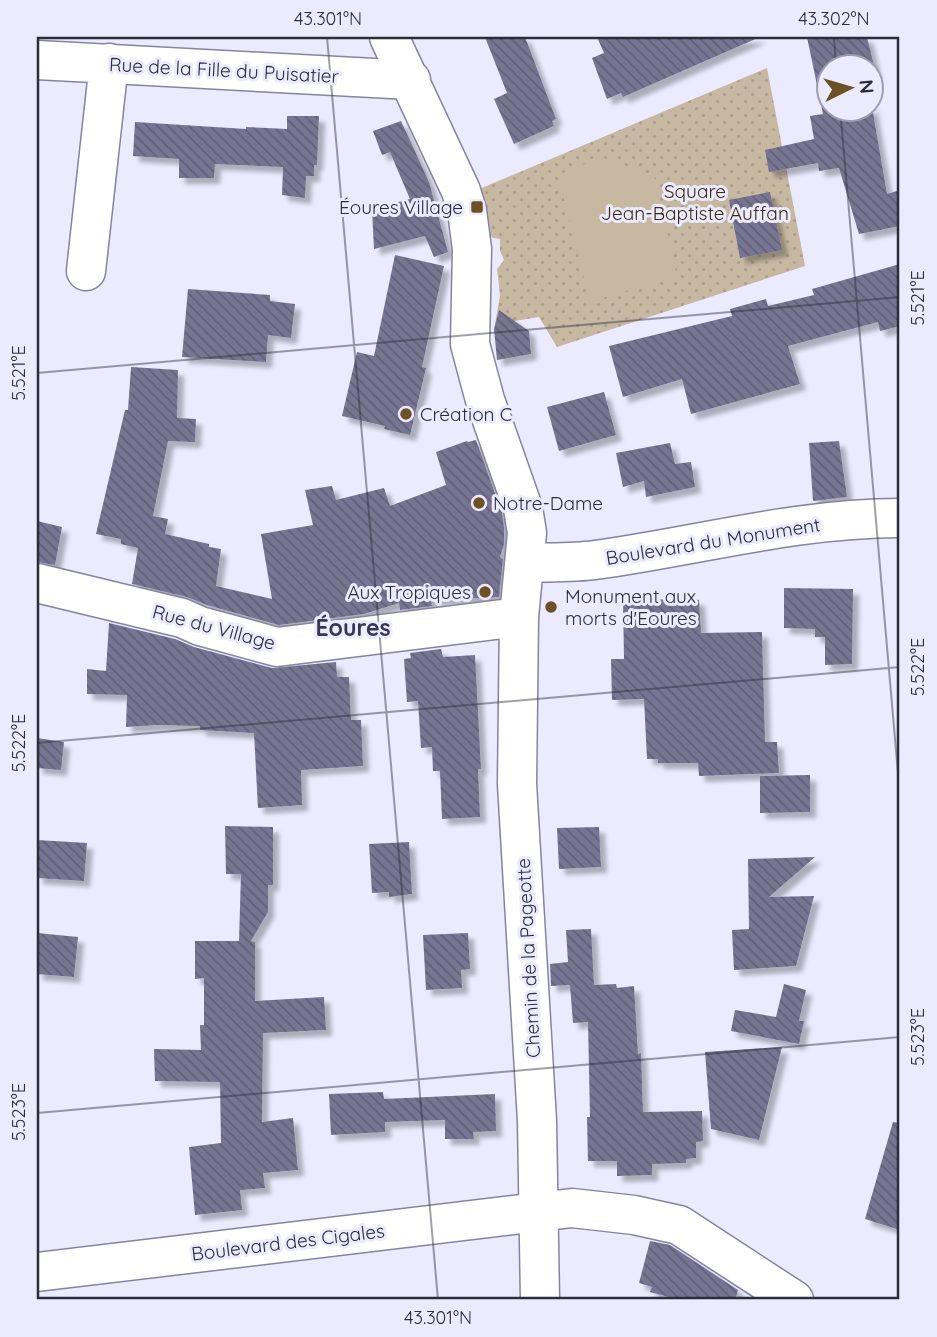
<svg xmlns="http://www.w3.org/2000/svg" width="937" height="1337" viewBox="0 0 937 1337" font-family="Quicksand,sans-serif">
<defs>
<pattern id="grass-dots" width="8" height="8" patternUnits="userSpaceOnUse" patternTransform="scale(1.75)"><rect width="8" height="8" fill="#c7b8a2"/><path d="M2 2h.1M6 6h.1" fill="none" stroke="#ab9e8c" stroke-width="1.8" stroke-linecap="round"/></pattern>
<pattern id="building-back-hatch" width="6" height="6" patternUnits="userSpaceOnUse" patternTransform="scale(1.75)"><rect width="6" height="6" fill="#787592"/><path d="M-1 5l2 2M0 0l6 6M5-1l2 2" fill="none" stroke="#636078"/></pattern>
<filter id="shadow"><feDropShadow dx="6" dy="6" stdDeviation="2" flood-color="#0004"/></filter>
</defs>
<rect width="100%" height="100%" fill="#ebeafe"/>
<path fill="url(#grass-dots)" d="M767,68L805,266L557,347L539,317L495,324L500,295L497,269L504,260L500,251V239L493,238L488,233L477,190Z"/>
<path fill="#c7b8a2" d="M601,157L655,178L677,276L590,302L558,175Z"/>
<path fill="url(#building-back-hatch)" filter="url(#shadow)" d="M485,37H525L556,119L552,121L554,126L514,144L494,99L507,93Z
M597,37H760L623,97L621,93L607,99L592,58L604,53Z
M807,37H867L876,74L871,75V66H829V108H871V101L887,194L900,190V226L859,234L839,168L819,171L818,163L769,172L765,150L814,139L810,116L823,114Z
M287,116H319L317,165H314V176H306L305,198L282,195L283,167L215,164L214,178H179V159L133,156L135,122L246,129V127L287,129Z
M401,121L429,182L448,252L434,257L425,236L374,249L372,209L410,199L390,152L382,155L373,131Z
M770,192L782,250L740,258L729,200Z
M395,255L444,266L422,367L426,368L410,435L384,429L385,426L342,416L357,352L374,356Z
M900,264V326L880,331L878,322L788,346L800,384L691,414L682,379L623,397L609,346L732,316L730,309L766,299L768,306L814,295L812,289Z
M188,289L270,295V301L295,304L291,338L268,335L266,362L182,357Z
M499,310L529,331L531,354L497,360L494,329Z
M131,367L178,370L177,418L196,419L195,442L168,441L153,516L168,519L165,534L209,544V547L221,549L216,586L272,599L261,534L313,525L305,490L332,486L336,500L384,488L390,506L446,485L436,452L467,441L468,442L476,440L502,513L504,528V544L500,557L503,559L499,597L431,600L432,606L400,610L399,603L364,614L279,625L207,605L187,597L132,584L138,548L121,544V539L96,534L125,410H128Z
M604,392L616,435L559,451L547,407Z
M839,441L847,497L813,501L809,443Z
M670,443L675,464L691,462L695,487L646,497L644,481L623,487L616,453Z
M37,521L62,527L55,565L37,562Z
M784,588L853,589L852,664L825,665V637H815V629L784,628Z
M685,598L699,600L701,633L762,632L765,742H777L779,773L699,776L698,763H658V759H647L644,699L612,700L611,659H624L623,602Z
M109,623L175,639L194,647L272,668L336,662L337,677H349L351,720H361L363,766L301,770L302,805L258,808L254,733L200,730V726L156,725L126,727L127,695L87,694V669L106,671Z
M441,649L443,657L475,655L481,769H478L480,817L442,819L440,771H433L432,747L421,748L418,701L407,702L404,659L411,658L410,653Z
M37,738L64,742L61,770L37,768Z
M810,775V812L760,813V776Z
M225,826L273,827V885H268V912L251,941L255,942V1001L324,997L326,1030L263,1033L262,1122L293,1118L298,1170L263,1173L265,1188L240,1190L242,1210L195,1215L189,1147L221,1143L220,1082L155,1081L154,1049L201,1050L200,1025H204V978L195,979V941H239L241,874H226Z
M599,827L601,867L559,869L557,828Z
M37,840L87,843L84,881L37,878Z
M409,842L412,894L389,897V892L372,893L369,844Z
M815,857L769,897L814,896L796,966L734,970L732,930L749,929L748,859Z
M591,929L594,985L616,984L617,988L634,986L638,1054L641,1053L643,1112L702,1111L703,1141L696,1142V1158L686,1159V1163L652,1164V1175L617,1176V1161H588L587,1117H590L588,1022L573,1023L570,985L551,986L550,964L568,962L566,930Z
M37,933L78,937L74,977L37,974Z
M468,933L470,969L461,970L462,988L426,990L423,935Z
M784,984L806,990L799,1021H804L799,1044L731,1031L735,1010L776,1017Z
M782,1047L759,1140L711,1129L705,1052Z
M383,1092L384,1099L495,1094L496,1131L473,1132L474,1139H445V1120L385,1122V1132L331,1135L329,1094Z
M893,1122L900,1123V1230L865,1219Z
M650,1241L670,1245L738,1290L735,1300H680L650,1292L652,1287L639,1283Z"/>
<g fill="none" stroke-linecap="round" stroke-linejoin="round">
<g stroke="#8683a2" stroke-width="41">
<path id="minor" d="M389,37L461,191L467,211L472,249L470,344L485,400L523,508L527,533L519,617L517,784L537,1121L540,1300
M37,60L411,80
M86,271L109,63
M525,563C548,562 572,563 595,560C697,546 796,518 900,518
M37,583L182,618L200,626L277,647L519,617
M37,1272L572,1208L634,1215L679,1225L794,1300"/>
</g>
<use href="#minor" stroke="#fff" stroke-width="38"/>
</g>
<path fill="none" stroke="#2d2c39" stroke-width="2" stroke-opacity="0.45" d="M327,37L438,1300M834,37L836,66M840,108L900,796M37,373L900,297M37,743L900,667M37,1113L900,1037"/>
<g fill="#6d5124" stroke="#ebeafe" stroke-width="2.5">
<rect x="470" y="200" width="14" height="14" rx="3.5"/>
<circle cx="406" cy="414" r="7"/>
<circle cx="479" cy="503" r="7"/>
<circle cx="485" cy="592" r="7"/>
<circle cx="551" cy="607" r="7"/>
</g>
<g text-anchor="middle" stroke-width="6" stroke-linejoin="round" paint-order="stroke">
<g font-size="19" fill="#2d2c39" stroke="#ebeafe">
<text transform="translate(224 70) rotate(3)" y="7">Rue de la Fille du Puisatier</text>
<text transform="translate(713 541) rotate(-9)" y="7">Boulevard du Monument</text>
<text transform="translate(214 627) rotate(15)" y="7">Rue du Village</text>
<text transform="translate(528 958) rotate(-93)" y="7">Chemin de la Pageotte</text>
<text transform="translate(288 1242) rotate(-7)" y="7">Boulevard des Cigales</text>
</g>
<g font-size="19" fill="#3d2b0e" stroke="#ebeafe">
<text x="695" y="198">Square<tspan x="695" dy="22">Jean-Baptiste Auffan</tspan></text>
</g>
<g font-size="19" fill="#2d2c39" stroke="#ebeafe" text-anchor="start">
<text x="463" y="214" text-anchor="end">Éoures Village</text>
<text x="420" y="421">Création C</text>
<text x="493" y="510">Notre-Dame</text>
<text x="471" y="599" text-anchor="end">Aux Tropiques</text>
<text x="565" y="603">Monument aux<tspan x="565" dy="22">morts d'Eoures</tspan></text>
</g>
<g font-size="23" font-weight="bold" fill="#3a3651" stroke="#ebeafe">
<text x="353" y="636">Éoures</text>
</g>
</g>
<rect width="937" height="1337" fill="none" stroke="#ebeafe" stroke-width="77"/>
<g transform="translate(850 88) rotate(85)"><circle r="33" fill="#ebeafe" stroke="#9f9eaf" stroke-width="2"/>
<path d="M0-5L12 26L0 18L-12 26Z" fill="#6d5124"/>
<text y="-10" font-size="19" font-weight="bold" text-anchor="middle" fill="#2d2c39">N</text>
</g>
<rect x="38" y="38" width="860" height="1260" fill="none" stroke="#2d2c39" stroke-width="2.5"/>
<g font-size="18" text-anchor="middle" fill="#2d2c39">
<text x="328" y="25">43.301°N</text>
<text x="834" y="25">43.302°N</text>
<text transform="translate(918 298) rotate(-90)" y="6">5.521°E</text>
<text transform="translate(19 373) rotate(-90)" y="6">5.521°E</text>
<text transform="translate(918 667) rotate(-90)" y="6">5.522°E</text>
<text transform="translate(19 743) rotate(-90)" y="6">5.522°E</text>
<text transform="translate(918 1037) rotate(-90)" y="6">5.523°E</text>
<text transform="translate(19 1112) rotate(-90)" y="6">5.523°E</text>
<text x="438" y="1324">43.301°N</text>
</g>
</svg>
